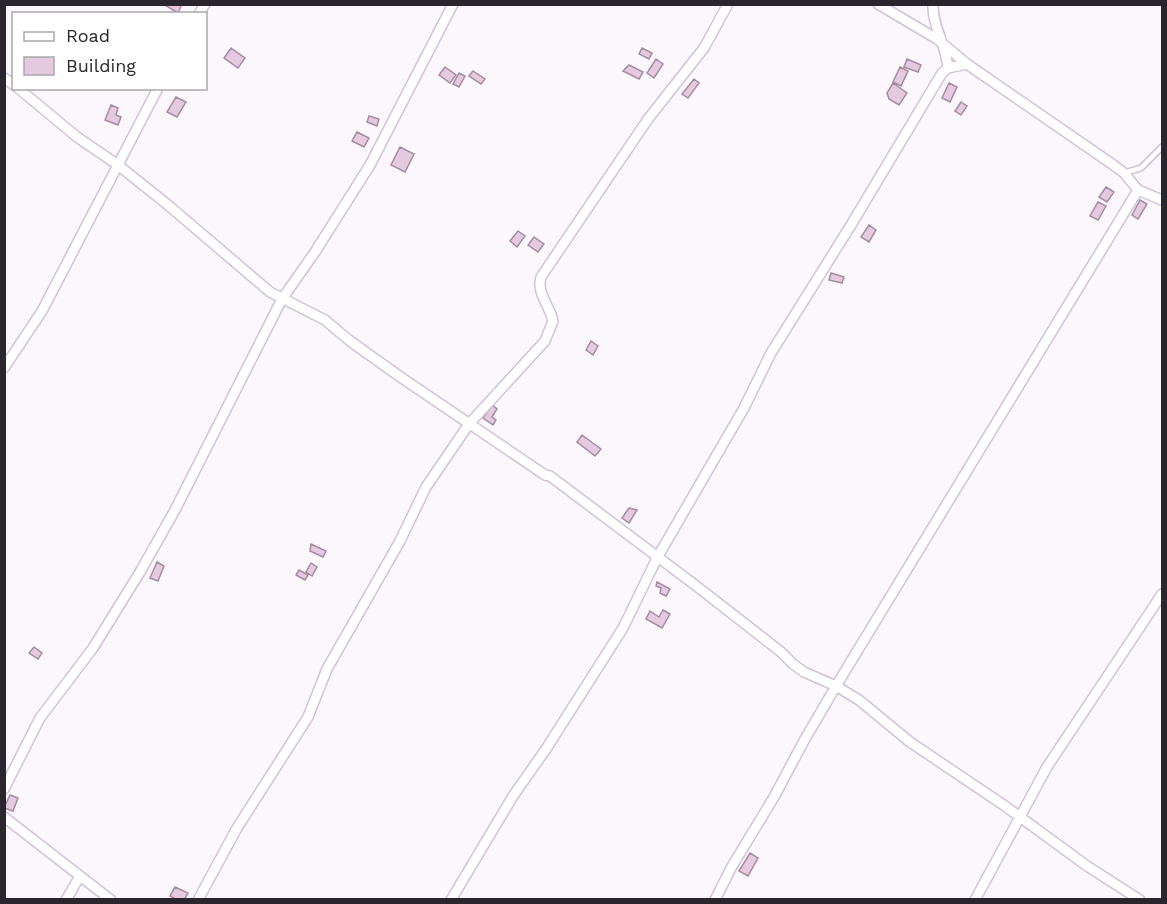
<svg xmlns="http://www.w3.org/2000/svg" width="1167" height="904" viewBox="0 0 1167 904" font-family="'Work Sans',sans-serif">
<rect width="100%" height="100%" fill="#fbf7fc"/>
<path fill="#e4c9df" stroke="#a48ca0" stroke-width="1.5" d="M163,4H179L181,6L178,13Z
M231,48L245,58L238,68L224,58Z
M642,48L652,53L649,59L639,54Z
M656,59L663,64L654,78L647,73Z
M907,59L921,65L918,72L904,67Z
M629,65L643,72L639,79L623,71Z
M445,67L456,75L450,83L439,75Z
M900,67L908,71L901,86L893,82Z
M473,71L485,79L481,84L469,76Z
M459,73L465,76L459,87L453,84Z
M694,79L699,83L688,98L682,94Z
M893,83L907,93L899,105L889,99L887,93Z
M949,83L957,87L950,102L942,98Z
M176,97L186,102L177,117L167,112Z
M961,102L967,106L961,115L955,111Z
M111,105L118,108L116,115L121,117L118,125L105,120Z
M369,116L379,119L377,126L367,122Z
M357,132L369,138L364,147L352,141Z
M400,147L414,154L405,172L391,165Z
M1106,187L1114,192L1107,202L1099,197Z
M1140,200L1147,204L1138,219L1132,215Z
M1098,202L1106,206L1098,220L1090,216Z
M869,225L876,230L869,242L861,237Z
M518,231L525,236L517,247L510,241Z
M534,237L544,244L538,252L528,245Z
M831,273L844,277L842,283L829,280Z
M591,341L598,346L593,355L586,350Z
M492,405L497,409L492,417L496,420L493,425L483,418Z
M582,435L601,449L595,456L577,442Z
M629,508L637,510L629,523L622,518Z
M311,544L326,551L323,557L310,551Z
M157,562L164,566L158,581L150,578Z
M311,563L317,567L312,576L306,572Z
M299,570L308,575L305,580L296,575Z
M657,582L670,589L666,596L660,593L661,588L656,586Z
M663,610L670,614L662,628L646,619L650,611L659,617Z
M34,647L42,653L38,659L29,653Z
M10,795L18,798L13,811L4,808Z
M750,853L758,858L748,876L739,871Z
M175,887L188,893L184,900H177L170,896Z"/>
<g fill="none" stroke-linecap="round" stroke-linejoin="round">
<g stroke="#d2c1da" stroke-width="8">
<path id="lane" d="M1124,173L1141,168L1162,147"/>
</g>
<g stroke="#d2c1da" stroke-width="12">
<path id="street" d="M878,4L937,39L967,64L1112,164L1124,173L1138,190L1162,200
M933,4C932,25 946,45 948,68
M199,14L205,4
M4,78L14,85
M18,88L77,137L118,165L168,205L270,292L325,320L350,341L399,376L545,475L550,476L699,588L781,652L793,664L804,672L836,686L859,700L910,742L1005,806L1087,866L1140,900
M4,368L42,311L158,88
M4,789L40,718L93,648L140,572L175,510L282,299L315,252L370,165L453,4
M4,817L111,900
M66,900L80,876
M198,900L237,828L308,717L327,669L400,541L426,487L469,424L545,341L553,321C550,306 536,293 541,277L648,119L704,48L728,4
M451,900L513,796L546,749L623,628L657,558L744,408L771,353L851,225L942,73L948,68L967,64
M715,900L731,868L774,797L805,739L836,686L1138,190
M975,900L1047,767L1162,594"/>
</g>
<use href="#lane" stroke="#fff" stroke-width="4.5"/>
<use href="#street" stroke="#fff" stroke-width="9"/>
</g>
<rect width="1167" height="904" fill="none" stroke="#2b252e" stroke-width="12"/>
<rect x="12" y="12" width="195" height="78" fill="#ffffff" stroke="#aaa8ab" stroke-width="1.5"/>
<rect x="24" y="32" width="30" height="9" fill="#ffffff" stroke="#aaa8ab" stroke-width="1.5"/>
<text x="66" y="42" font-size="18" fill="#2b252e">Road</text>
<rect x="24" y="57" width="30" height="18" fill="#e4c9df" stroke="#aaa8ab" stroke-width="1.5"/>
<text x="66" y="72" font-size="18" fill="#2b252e">Building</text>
</svg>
